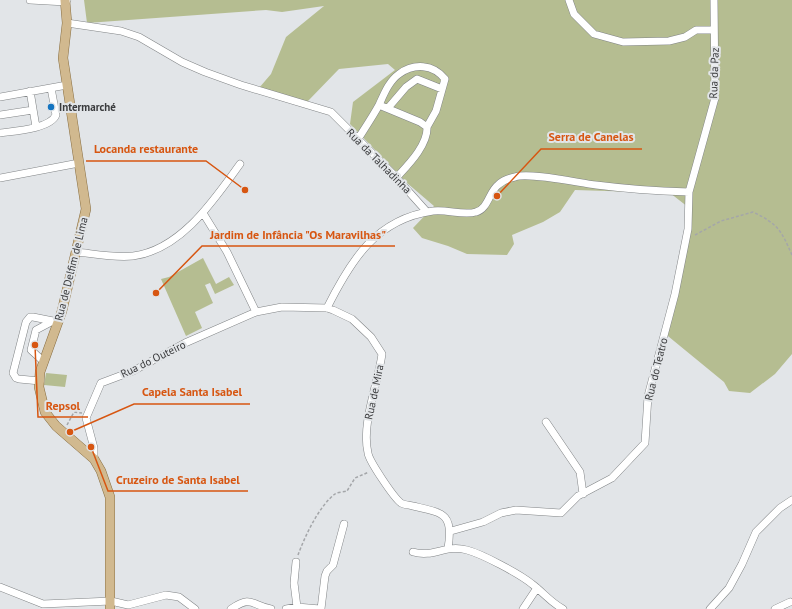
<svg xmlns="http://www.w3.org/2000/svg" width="792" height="609" viewBox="0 0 792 609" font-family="'PT Sans',sans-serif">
<rect width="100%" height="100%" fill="#e2e5e8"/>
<path fill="#b5bd91" d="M84,0H792V354L775,374L750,393L729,391L724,382L663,332L680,275L688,207L670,193L575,190L560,212L543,222L512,235L514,244L507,255L467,254L448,246L422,238L413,228L434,206L407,183L350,124L353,102L395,70L388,64L339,69L307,102L259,88L271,74L286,37L324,6L282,12L266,10L87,23Z
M203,258L216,284L229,277L234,285L215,294L210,283L205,285L213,303L195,312L202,328L186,336L161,279L169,277Z
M46,373L67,375L65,387L44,385Z"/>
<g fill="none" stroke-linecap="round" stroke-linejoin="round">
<g stroke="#818486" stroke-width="8">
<path id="minor" d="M30,0L66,2L67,0
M569,0L574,14L594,34L623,42L669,41L685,37L696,30H714
M67,23L121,31L139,37L182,62L205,72L241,85L331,112L393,174L427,212
M30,91L36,127
M0,97L67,85
M379,105L420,122L427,127C428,145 408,165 397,177
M388,108L406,87L417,79L442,89
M0,115L33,110
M0,133C14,131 50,129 56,115L51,88
M358,139C365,128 373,116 379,105C384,94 389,81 399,74C414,63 433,64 445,79L436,111L427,127
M0,178L79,163
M203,213L227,252L256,312
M77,252C95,254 115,258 133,256C181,250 214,200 240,164
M327,308C351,260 376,219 433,211C447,209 463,216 476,212C488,209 489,192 498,185C502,181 510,178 515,177C529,172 579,183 596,185C627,189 658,191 689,192
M43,361L31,350L36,330L53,321
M40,381L19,379L16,378L13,373L26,322L30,317H33L58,322
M546,422L580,472L583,494
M94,459V448L86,418L101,383L133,371L185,343L256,312L282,307L327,308L333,310L352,319L371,337L382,354C378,384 361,424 368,453C369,461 394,498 401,503C404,505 410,505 413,506C443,513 454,513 448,548
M451,531L483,522L501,513L516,510L561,513L578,496L612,478L645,443L648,396L675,294L688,229L689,192L715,98L714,0
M413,552C434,558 445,544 467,550C482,554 520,574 532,584C544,593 549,601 563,609
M296,562L294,583L297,607
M0,587L43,604L111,601L128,605L166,595L179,597L195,609
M231,609C252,595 251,605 271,609
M286,609L297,607L320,609
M321,609L325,576L327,571L333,565L344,524
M523,609L537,588
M710,609L729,588L742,564L756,532L780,508L792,500
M775,609L790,602"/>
</g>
<g stroke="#886e42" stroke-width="10">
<path id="major" d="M65,0L67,23L63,58L86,209L62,311L40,372L39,387L45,412L56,426L94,459L101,471L110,497V609"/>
</g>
<path stroke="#a4a6a9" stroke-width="1.5" stroke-dasharray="3 2" stroke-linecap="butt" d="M695,235L721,221L753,212C778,224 781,230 792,255
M67,425L74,412L82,413
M298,555C305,536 319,506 335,494C338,492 344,492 347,491L355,478L369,472"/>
<use href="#minor" stroke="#fff" stroke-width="7"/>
<use href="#major" stroke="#d1b98f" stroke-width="9"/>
</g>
<circle fill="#1575c1" stroke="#e2e5e8" stroke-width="1.5" cx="51" cy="107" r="4"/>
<g text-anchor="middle" stroke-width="4" stroke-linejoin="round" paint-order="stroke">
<g font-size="11" fill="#3a3b3d" stroke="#e2e5e8">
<text transform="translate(714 73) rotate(-88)" y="4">Rua da Paz</text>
<text transform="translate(379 161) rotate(45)" y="4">Rua da Talhadinha</text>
<text transform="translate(71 269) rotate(-76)" y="4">Rua de Delfim de Lima</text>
<text transform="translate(153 359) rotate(-26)" y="4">Rua do Outeiro</text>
<text transform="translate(656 369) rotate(-76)" y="4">Rua do Teatro</text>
<text transform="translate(374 392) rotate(-78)" y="4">Rua de Mira</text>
</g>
<g font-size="11" font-weight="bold" fill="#3a3b3d" stroke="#e2e5e8" text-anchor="start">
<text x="59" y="111">Intermarché</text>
</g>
</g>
<path fill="none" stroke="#d75611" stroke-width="1.5" d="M497 196L541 149H642M245 190L206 161H86M156 293L202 246H395M70 432L134 404H250M35 345L38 417H88M91 447L108 491H248"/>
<g fill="#d75611" stroke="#e2e5e8" stroke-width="1.5">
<circle cx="497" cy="196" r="4"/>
<circle cx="245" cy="190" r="4"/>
<circle cx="156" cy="293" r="4"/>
<circle cx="70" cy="432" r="4"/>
<circle cx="35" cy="345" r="4"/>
<circle cx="91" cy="447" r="4"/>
</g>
<g font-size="12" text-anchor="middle" font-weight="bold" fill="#d75611" stroke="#e2e5e8" stroke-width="4" stroke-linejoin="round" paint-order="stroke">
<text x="591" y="141">Serra de Canelas</text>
<text x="146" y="153">Locanda restaurante</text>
<text x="298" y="239">Jardim de Infância "Os Maravilhas"</text>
<text x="192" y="396">Capela Santa Isabel</text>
<text x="63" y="410">Repsol</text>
<text x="178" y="484">Cruzeiro de Santa Isabel</text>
</g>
</svg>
